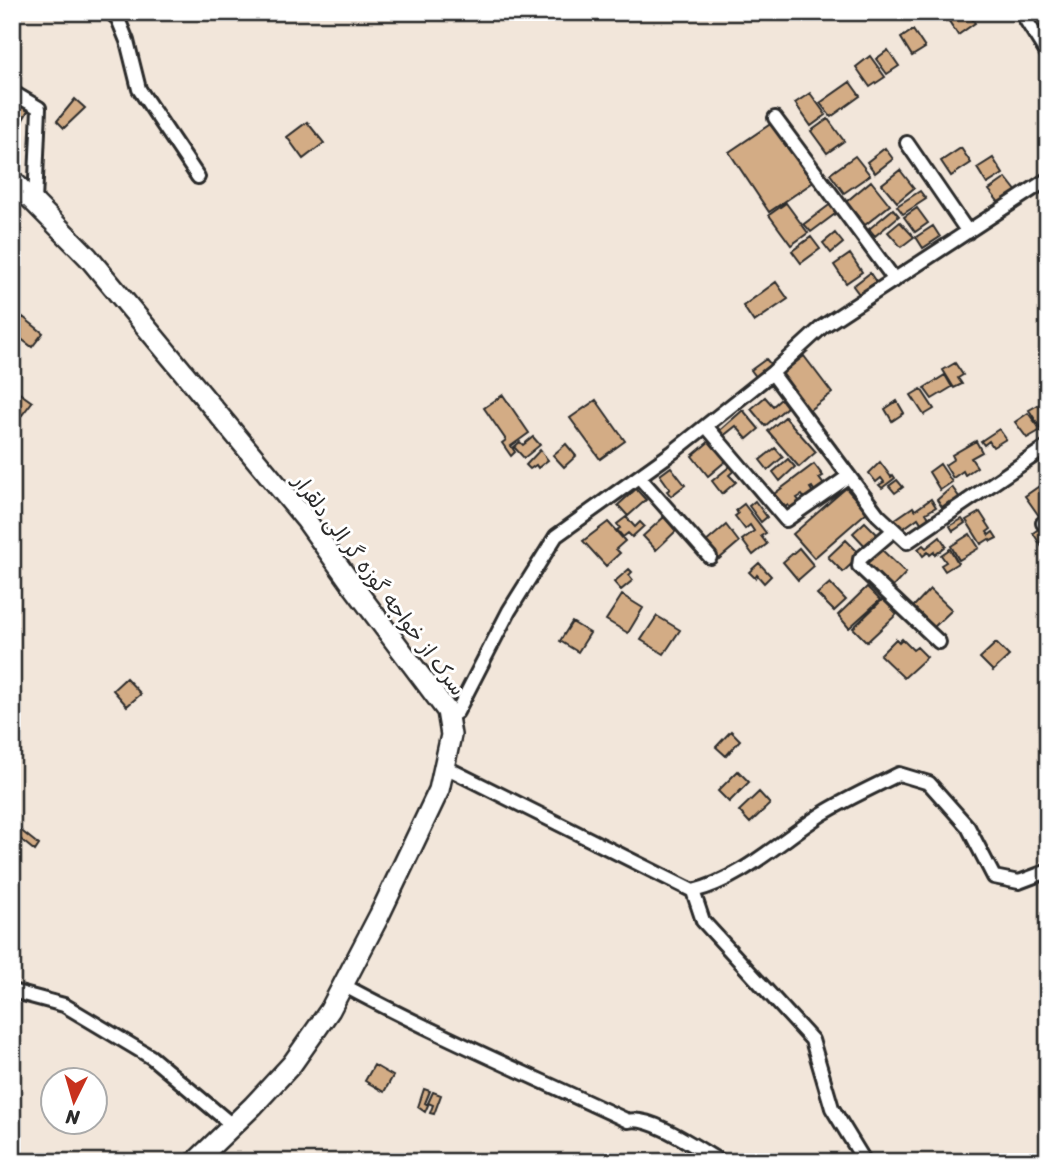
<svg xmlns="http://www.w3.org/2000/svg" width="1060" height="1174" viewBox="0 0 1060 1174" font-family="Sriracha,'Playpen Sans Arabic',sans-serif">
<rect width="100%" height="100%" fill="#f2e6da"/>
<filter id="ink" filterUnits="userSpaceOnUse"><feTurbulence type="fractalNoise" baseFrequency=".0143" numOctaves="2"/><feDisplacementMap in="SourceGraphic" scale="14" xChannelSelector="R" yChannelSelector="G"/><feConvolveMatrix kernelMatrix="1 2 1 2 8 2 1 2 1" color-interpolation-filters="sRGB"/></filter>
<g filter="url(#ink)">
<path fill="#d3ac85" stroke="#2b2b2b" stroke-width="2" d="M943,12H967L975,23L958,35Z
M913,30L925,48L912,56L901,38Z
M888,50L899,66L887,74L876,59Z
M870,56L885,77L870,87L856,67Z
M850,82L860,96L831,117L820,103Z
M810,93L826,115L811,126L795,103Z
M75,99L85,108L64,128L57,121Z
M12,101L28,111L21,123L12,117Z
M828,119L844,141L827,153L811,131Z
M775,121L815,181L769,212L729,152Z
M307,122L324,143L303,159L287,137Z
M885,148L893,159L875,173L867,162Z
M961,148L971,163L951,176L941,161Z
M855,156L870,175L844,193L830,174Z
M993,158L1003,174L987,184L977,168Z
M900,170L914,188L897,202L882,184Z
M1006,178L1017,192L1001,205L989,190Z
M871,181L890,205L865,225L846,202Z
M920,191L926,199L903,214L897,206Z
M786,203L808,233L791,245L769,215Z
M832,203L839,211L811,232L804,224Z
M917,208L928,223L915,232L904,217Z
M893,209L899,216L875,236L869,229Z
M900,222L914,237L901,247L888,232Z
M933,226L940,237L923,248L916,237Z
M835,233L843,243L831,253L823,243Z
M811,237L820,249L801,263L792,251Z
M850,254L862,272L846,283L834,265Z
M870,273L876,282L859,294L853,286Z
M776,282L788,299L754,322L743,306Z
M23,317L43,333L32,347L12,332Z
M804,356L832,393L808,411L780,375Z
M766,359L772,366L757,378L751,370Z
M955,363L963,375L958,378L962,384L954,388L943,370Z
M945,375L952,387L932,399L924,388Z
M921,389L934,409L924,415L911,395Z
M18,392L32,402L22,415L12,407V400Z
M1048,392V429L1043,432L1029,410L1045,401L1042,396Z
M503,395L529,433L511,446L515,452L511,456L502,443L506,440L484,408Z
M765,397L773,406L781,399L787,407L765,426L751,409Z
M596,400L625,441L600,459L570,418Z
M897,401L904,413L892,421L885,409Z
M743,410L759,429L747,439L736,426L722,437L718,432Z
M1028,413L1041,430L1027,438L1015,422Z
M785,417L816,452L799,467L768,431Z
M999,429L1006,439L993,447L989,441L984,445L981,441Z
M533,437L540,445L524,458L514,447L520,442L523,445Z
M711,440L727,460L708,476L692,456Z
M976,441L982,452L971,458L977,467L965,475L963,471L953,478L945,465L954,459L952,455Z
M566,444L576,456L564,467L553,455Z
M775,448L783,457L768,470L760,460Z
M540,450L548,460L538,468L536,465L530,469L526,465Z
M788,459L795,467L780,481L773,472Z
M880,462L891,477L893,475L895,478L882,488L879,485L884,482L881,478L876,482L869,473Z
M734,463L738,467L729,475L736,482L722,494L712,481Z
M814,464L823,476L819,478L824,485L815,492L812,487L810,488L813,493L805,499L802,495L797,498L800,502L791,509L788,505L785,507L774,494Z
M940,464L952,482L940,490L929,472Z
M671,467L685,485L671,496L667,491L670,489L660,475Z
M897,480L903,487L895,493L889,486Z
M1048,480V510L1039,516L1025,496Z
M952,487L962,501L952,507L949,502L942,507L937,500Z
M846,488L867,512L814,558L793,534Z
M636,489L646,500L628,516L618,505Z
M931,499L936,507L926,513L931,521L923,526L918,518L901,530L894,520L913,507L915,510Z
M755,501L767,517L761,522L749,506Z
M744,504L766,533L761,536L767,544L753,555L742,540L754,531L750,525L745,529L735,516L738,514L736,510Z
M980,512L991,529L987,532L989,535L993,532L997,538L991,541L989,539L981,544L966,520Z
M626,517L635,527L640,522L644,526L632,537L628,533L623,537L617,530L620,528L617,524Z
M664,517L676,531L656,550L643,536Z
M962,519L965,523L953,531L950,526Z
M608,522L625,541L616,549L620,553L606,566L583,541Z
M865,522L880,537L868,549L853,533Z
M1048,522V544L1042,547L1033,533Z
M726,525L739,542L719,559L705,543Z
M970,534L979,548L959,560L951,546Z
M940,537L946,546L935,555L934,552L930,555L928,552L923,556L918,549L923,545L926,548Z
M846,540L861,555L843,572L828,557Z
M879,547L906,573L889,591L862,565Z
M799,548L814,566L798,580L783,562Z
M950,549L958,563L945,571L941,565L946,562L941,555Z
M759,563L771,576L764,583L757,575L755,578L749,572Z
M629,569L632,572L629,575L633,580L621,590L614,582Z
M830,583L846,600L834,611L817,594Z
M867,587L880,600L849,628L838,615Z
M930,589L952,610L933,628L912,608Z
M622,595L643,608L628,633L606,620Z
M883,599L897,614L867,642L853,628Z
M657,616L680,630L664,654L641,640Z
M572,622L590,633L578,652L560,641Z
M896,639L899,642L902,639L913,650L917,647L927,657L904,678L880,655Z
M996,643L1009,656L993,671L980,658Z
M126,678L141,694L127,706L113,690Z
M731,731L740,740L726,756L716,747Z
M738,771L749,782L729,802L718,791Z
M759,792L770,804L750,823L739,811Z
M19,829L39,845L35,851L14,834Z
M374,1065L393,1076L384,1092L365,1081Z
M424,1089L430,1091L425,1103L428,1105L425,1112L418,1107Z
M433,1092L441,1095L434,1114L430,1113L433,1105L428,1103Z"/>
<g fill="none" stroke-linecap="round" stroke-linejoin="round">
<g stroke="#2b2b2b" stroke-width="18">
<path id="street" d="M110,12L118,19L127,41L139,89L198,177
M1021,12L1048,55
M12,92L39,108L35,202
M775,118L895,280
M907,143L968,232
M772,373L822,327L1048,179
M706,426L786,520L849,476
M639,477L710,557
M1043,523L1048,520
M894,530L860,559L859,566L939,642
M448,718L457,712L509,611L556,536L673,452L772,373L878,515L907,542L1048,446
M445,767L693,891L703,921L812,1040L832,1108L865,1162
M693,891C742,879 780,841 822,814C846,799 873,787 899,774L929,783L968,827L994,877L1019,882L1048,871
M343,985C436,1035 532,1076 628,1121C651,1115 700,1150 721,1162
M12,991L64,1005L151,1057L232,1125"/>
</g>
<g stroke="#2b2b2b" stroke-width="24">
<path id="secondary" d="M12,180L88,257L306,520L353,586L447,711L451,735L439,790L379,916L330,1010L292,1064L253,1106L195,1162"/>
</g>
<use href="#street" stroke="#fff" stroke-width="12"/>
<use href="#secondary" stroke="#fff" stroke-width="19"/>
</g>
</g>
<g text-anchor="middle" stroke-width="6" stroke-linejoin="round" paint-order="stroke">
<g font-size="21" fill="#2b2b2b" stroke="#fff">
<text transform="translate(379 585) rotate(53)" y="7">سرک از خواجه گوزه گر الی دلقرار</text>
</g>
</g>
<rect width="1060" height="1174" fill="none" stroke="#fff" stroke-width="42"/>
<rect x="21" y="21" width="1018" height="1132" fill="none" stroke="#2b2b2b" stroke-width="2.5" filter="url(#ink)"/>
<g transform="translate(74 1101) rotate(185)"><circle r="33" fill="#ffffff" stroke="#aaaaaa" stroke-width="2"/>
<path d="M0-5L12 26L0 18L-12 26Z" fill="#c8321e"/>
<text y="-10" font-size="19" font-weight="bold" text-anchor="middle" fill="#2b2b2b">N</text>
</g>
</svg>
